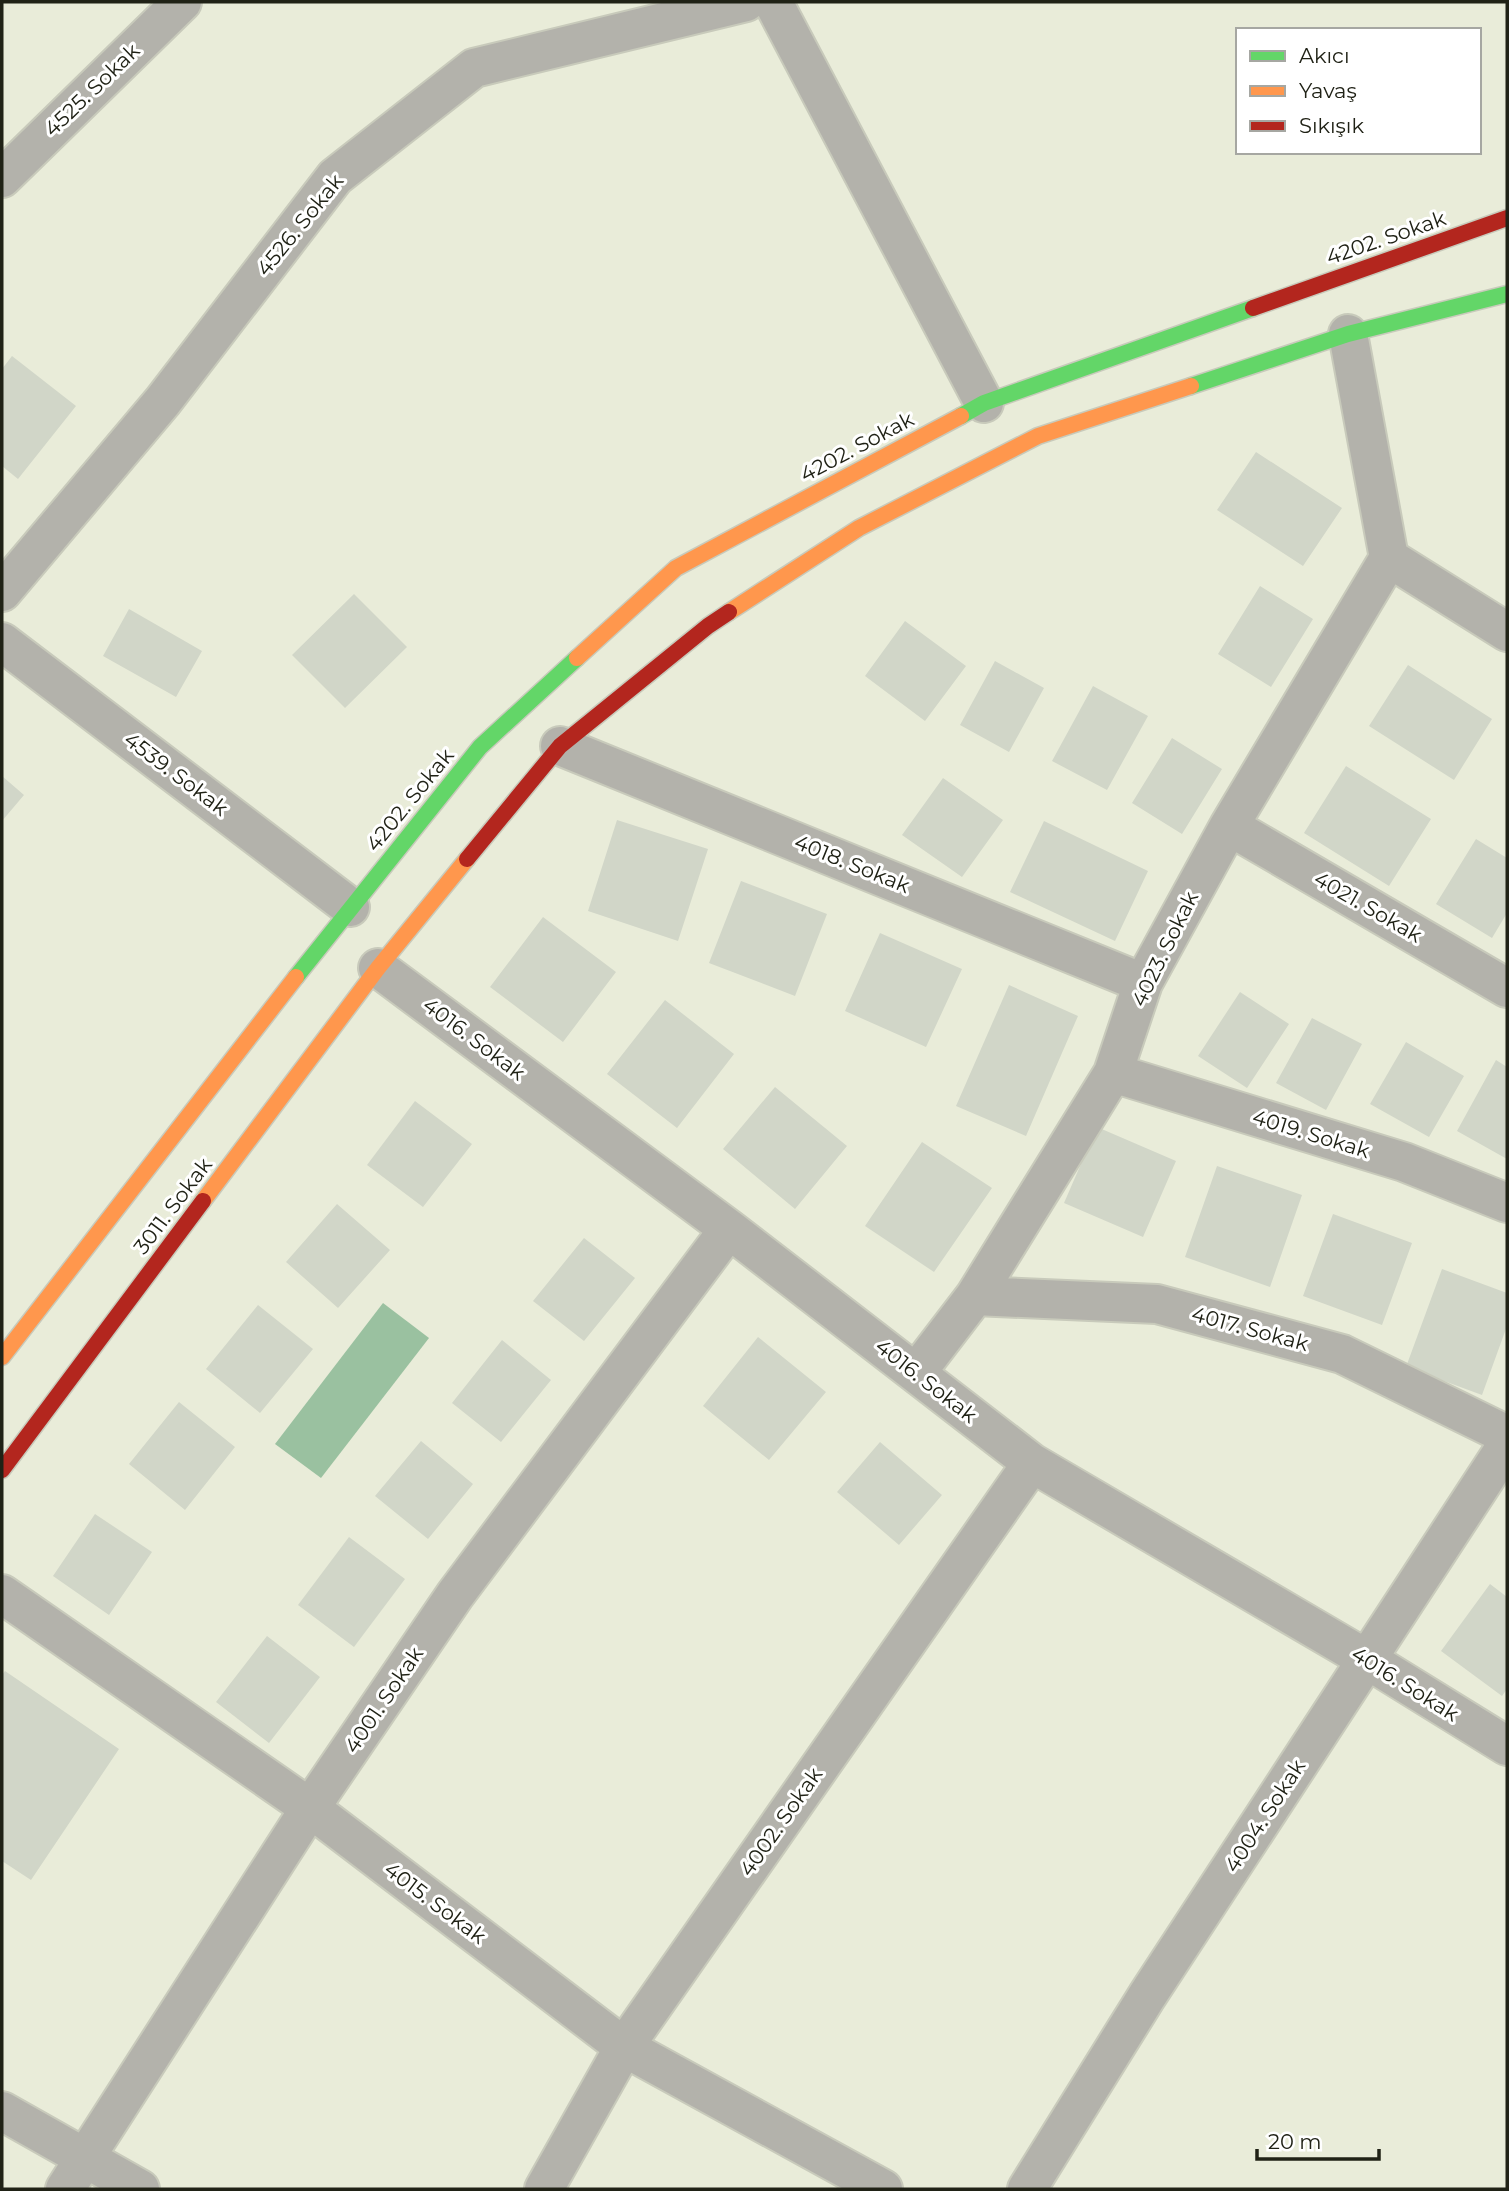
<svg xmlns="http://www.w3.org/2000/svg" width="1509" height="2191" viewBox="0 0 1509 2191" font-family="Montserrat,sans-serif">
<rect width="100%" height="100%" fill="#e9ecd9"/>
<path fill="#9ac1a0" d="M383,1303L429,1338L321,1478L275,1444Z"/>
<path fill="#d1d6c8" d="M12,356L76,406L18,479L2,466V369Z
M1256,452L1342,508L1303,566L1217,510Z
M1260,586L1313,619L1271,687L1218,654Z
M354,594L407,647L345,708L292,655Z
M129,609L202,651L176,697L103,656Z
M905,621L966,666L925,721L865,676Z
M995,661L1044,688L1009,752L960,725Z
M1408,665L1492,719L1454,780L1369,726Z
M1093,686L1148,716L1107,790L1052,761Z
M1172,738L1222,769L1182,834L1132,803Z
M1346,766L1431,819L1389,886L1304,833Z
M2,776L24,795L2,821Z
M943,778L1003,820L962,877L902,835Z
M617,820L708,849L678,941L588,911Z
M1044,821L1148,871L1115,941L1010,892Z
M1476,839L1507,858V913L1492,938L1436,904Z
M741,881L827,914L795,996L709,963Z
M543,917L616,972L563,1042L490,987Z
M880,933L962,969L926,1047L845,1011Z
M1009,985L1078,1016L1026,1136L956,1106Z
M1240,992L1289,1024L1247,1088L1198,1056Z
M665,1000L734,1054L677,1128L607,1074Z
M1312,1018L1362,1044L1326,1110L1276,1083Z
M1406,1042L1464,1076L1429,1137L1370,1104Z
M1496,1060L1507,1067V1159L1457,1131Z
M775,1087L847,1146L795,1209L723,1149Z
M415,1101L472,1144L423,1207L367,1165Z
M1097,1127L1176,1161L1143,1237L1064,1203Z
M922,1142L992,1188L934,1272L865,1226Z
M1217,1166L1302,1195L1270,1287L1185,1257Z
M337,1204L390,1250L338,1308L286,1262Z
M1333,1214L1412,1243L1382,1325L1303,1296Z
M584,1238L635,1278L584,1341L533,1301Z
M1442,1269L1507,1293V1326L1482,1395L1406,1367Z
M258,1305L313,1349L260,1413L206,1369Z
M758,1337L826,1392L769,1460L703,1406Z
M502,1340L551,1380L501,1442L452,1403Z
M179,1402L235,1447L185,1510L129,1464Z
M421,1441L473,1484L428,1539L375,1496Z
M880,1442L942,1495L899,1545L837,1492Z
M95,1514L152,1552L109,1615L53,1576Z
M349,1537L405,1579L354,1647L298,1605Z
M1490,1584L1507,1597V1689L1502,1696L1441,1651Z
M267,1636L320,1677L269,1743L216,1702Z
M5,1671L119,1749L31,1880L2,1861V1675Z"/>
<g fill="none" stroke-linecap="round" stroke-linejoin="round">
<g stroke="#c8cabb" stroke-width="42">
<path id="street" d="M773,2L984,403
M2,178L182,2
M1348,334L1389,558L1507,632
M2,592L163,401L335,177L474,68L746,2
M2,642L350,907
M560,746L1143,983
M1229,826L1507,988
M378,968L729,1229L1032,1463L1368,1660L1507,1746
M1113,1073L1404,1162L1507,1203
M975,1296L1157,1304L1342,1354L1507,1435
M916,1373L975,1296L1113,1073L1143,983L1229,826L1389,558
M2,1594L310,1808L624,2047L883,2189
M2,2111L140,2189
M65,2189L310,1808L455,1595L729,1229
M544,2189L624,2047L1032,1463
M1027,2189L1147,1996L1507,1445"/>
</g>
<g stroke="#c8cabb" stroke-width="19">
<path id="fast" d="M1191,386L1348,334L1507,294
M961,416L984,403L1253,308
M296,977L480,747L577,658"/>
</g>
<g stroke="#c8cabb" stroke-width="19">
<path id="slow" d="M729,612L859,528L1038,436L1191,386
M577,658L676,568L961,416
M203,1201L378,968L467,859
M2,1357L296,977"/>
</g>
<g stroke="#c8cabb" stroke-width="19">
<path id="jam" d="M1253,308L1507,218
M467,859L560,746L708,626L729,612
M2,1470L203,1201"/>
</g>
<use href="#street" stroke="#b3b2ab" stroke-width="38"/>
<use href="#fast" stroke="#63d668" stroke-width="16"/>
<use href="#slow" stroke="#ff974d" stroke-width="16"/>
<use href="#jam" stroke="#b3261e" stroke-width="16"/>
</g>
<g text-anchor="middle" stroke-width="6" stroke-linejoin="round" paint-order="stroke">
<g font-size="21" fill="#202216" stroke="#fff">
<text transform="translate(92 90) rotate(-44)" y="7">4525. Sokak</text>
<text transform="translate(300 225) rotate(-51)" y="7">4526. Sokak</text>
<text transform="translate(1386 238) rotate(-19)" y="7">4202. Sokak</text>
<text transform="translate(857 447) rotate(-28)" y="7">4202. Sokak</text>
<text transform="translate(176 774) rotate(37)" y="7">4539. Sokak</text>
<text transform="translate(410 800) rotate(-51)" y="7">4202. Sokak</text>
<text transform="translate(852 864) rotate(22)" y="7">4018. Sokak</text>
<text transform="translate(1368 907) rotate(30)" y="7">4021. Sokak</text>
<text transform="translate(1165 949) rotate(-64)" y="7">4023. Sokak</text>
<text transform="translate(474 1039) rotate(37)" y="7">4016. Sokak</text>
<text transform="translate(1311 1134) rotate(17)" y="7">4019. Sokak</text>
<text transform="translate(173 1206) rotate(-53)" y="7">3011. Sokak</text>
<text transform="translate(1250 1329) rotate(15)" y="7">4017. Sokak</text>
<text transform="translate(926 1381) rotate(38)" y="7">4016. Sokak</text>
<text transform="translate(1405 1684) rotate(32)" y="7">4016. Sokak</text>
<text transform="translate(384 1700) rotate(-56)" y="7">4001. Sokak</text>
<text transform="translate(1265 1816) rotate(-57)" y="7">4004. Sokak</text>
<text transform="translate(781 1822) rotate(-55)" y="7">4002. Sokak</text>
<text transform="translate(435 1903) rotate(37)" y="7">4015. Sokak</text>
</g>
</g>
<rect width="1509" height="2191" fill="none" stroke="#202216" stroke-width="7"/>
<rect x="1236" y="28" width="245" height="126" fill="#ffffff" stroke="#a6a7a2" stroke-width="2"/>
<rect x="1250" y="51" width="35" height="10" fill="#63d668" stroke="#a6a7a2" stroke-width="2"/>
<text x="1299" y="63" font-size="21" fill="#202216">Akıcı</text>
<rect x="1250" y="86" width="35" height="10" fill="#ff974d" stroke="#a6a7a2" stroke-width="2"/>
<text x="1299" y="98" font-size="21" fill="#202216">Yavaş</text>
<rect x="1250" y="121" width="35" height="10" fill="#b3261e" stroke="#a6a7a2" stroke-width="2"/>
<text x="1299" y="133" font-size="21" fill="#202216">Sıkışık</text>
<path d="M1257 2149v10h122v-10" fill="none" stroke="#202216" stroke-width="3.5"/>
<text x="1268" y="2149" font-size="21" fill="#202216" stroke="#ffffff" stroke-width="5" paint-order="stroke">20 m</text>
</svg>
